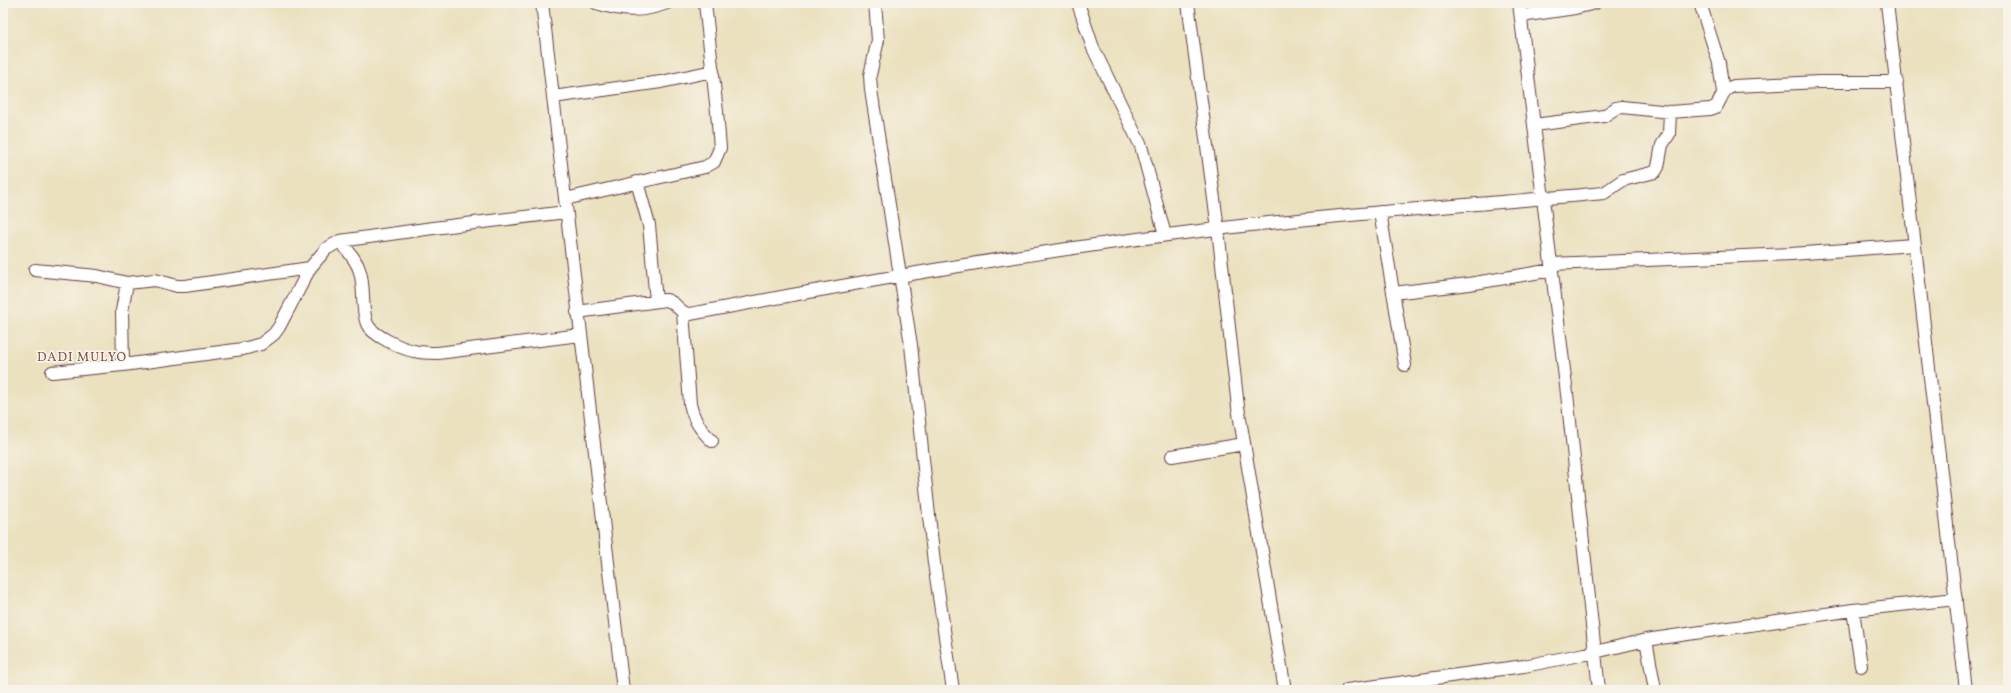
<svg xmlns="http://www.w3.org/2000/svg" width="2011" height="693" viewBox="0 0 2011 693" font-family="Vollkorn,serif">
<rect width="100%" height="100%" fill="#f7f3e8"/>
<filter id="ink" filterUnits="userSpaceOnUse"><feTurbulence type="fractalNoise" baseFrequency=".025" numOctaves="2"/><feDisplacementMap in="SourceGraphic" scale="8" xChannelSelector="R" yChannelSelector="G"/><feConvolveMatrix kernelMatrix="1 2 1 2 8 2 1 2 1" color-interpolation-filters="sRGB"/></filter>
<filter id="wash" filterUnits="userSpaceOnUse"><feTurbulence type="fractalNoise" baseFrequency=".012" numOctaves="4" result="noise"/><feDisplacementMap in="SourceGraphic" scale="16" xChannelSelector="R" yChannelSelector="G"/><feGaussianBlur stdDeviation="0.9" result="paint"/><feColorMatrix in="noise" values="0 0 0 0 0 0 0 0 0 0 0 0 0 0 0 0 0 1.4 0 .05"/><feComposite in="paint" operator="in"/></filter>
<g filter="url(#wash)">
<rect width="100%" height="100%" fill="#ebe1bf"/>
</g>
<g filter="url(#ink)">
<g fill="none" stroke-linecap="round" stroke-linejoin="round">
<g stroke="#623c41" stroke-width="14">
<path id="minor" d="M542,3L623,690
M596,3C623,11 640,13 667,3
M875,3L878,40L870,75L871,90L911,345L934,563L953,690
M1078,3L1093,48L1141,146L1165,235
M1188,3L1218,229L1238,407L1285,690
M1519,3L1567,394L1599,690
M1700,3L1719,63L1723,92
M1887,3L1966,690
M1521,16L1575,8L1595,3
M553,97L661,82L713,71
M1534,125L1604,116L1616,108L1622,107L1670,112L1710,109L1716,107C1722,98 1722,89 1734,86L1820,82H1897
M637,182L649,225L656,301
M565,199L705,167L714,162L720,148L717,112L705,3
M1380,212L1405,365
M340,241C348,251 357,260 360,272C365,289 361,308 367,324C372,335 402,349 414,351C422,353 430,353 438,353L580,335
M1551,264L1791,254L1913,245
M35,270L97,276L127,283L155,280L177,286H185L310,268
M1393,293L1469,284L1552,270
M577,312L666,300C677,302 679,314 690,314C865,281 1040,250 1216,229C1345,213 1475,205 1604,193L1623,180L1655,172L1658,167L1662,145L1669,134L1670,112
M683,313L690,404C694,421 700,429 712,441
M123,365L122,311L127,283
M52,372L123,365L243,349L261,344L274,334L279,327L310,268L326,249L340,241L433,228L566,212
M1172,456L1244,444
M1853,610L1861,666
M1646,640L1655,690
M1347,690L1524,666L1595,652L1646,640L1853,610L1956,599"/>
</g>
<use href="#minor" stroke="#fff" stroke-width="12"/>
</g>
</g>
<g text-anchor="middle" stroke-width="3.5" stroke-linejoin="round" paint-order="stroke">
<g font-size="13" letter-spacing="1" fill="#835147" stroke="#f7f3e8">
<text x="82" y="361">DADI MULYO</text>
</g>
</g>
<rect width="2011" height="693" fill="none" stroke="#f7f3e8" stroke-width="16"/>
</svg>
